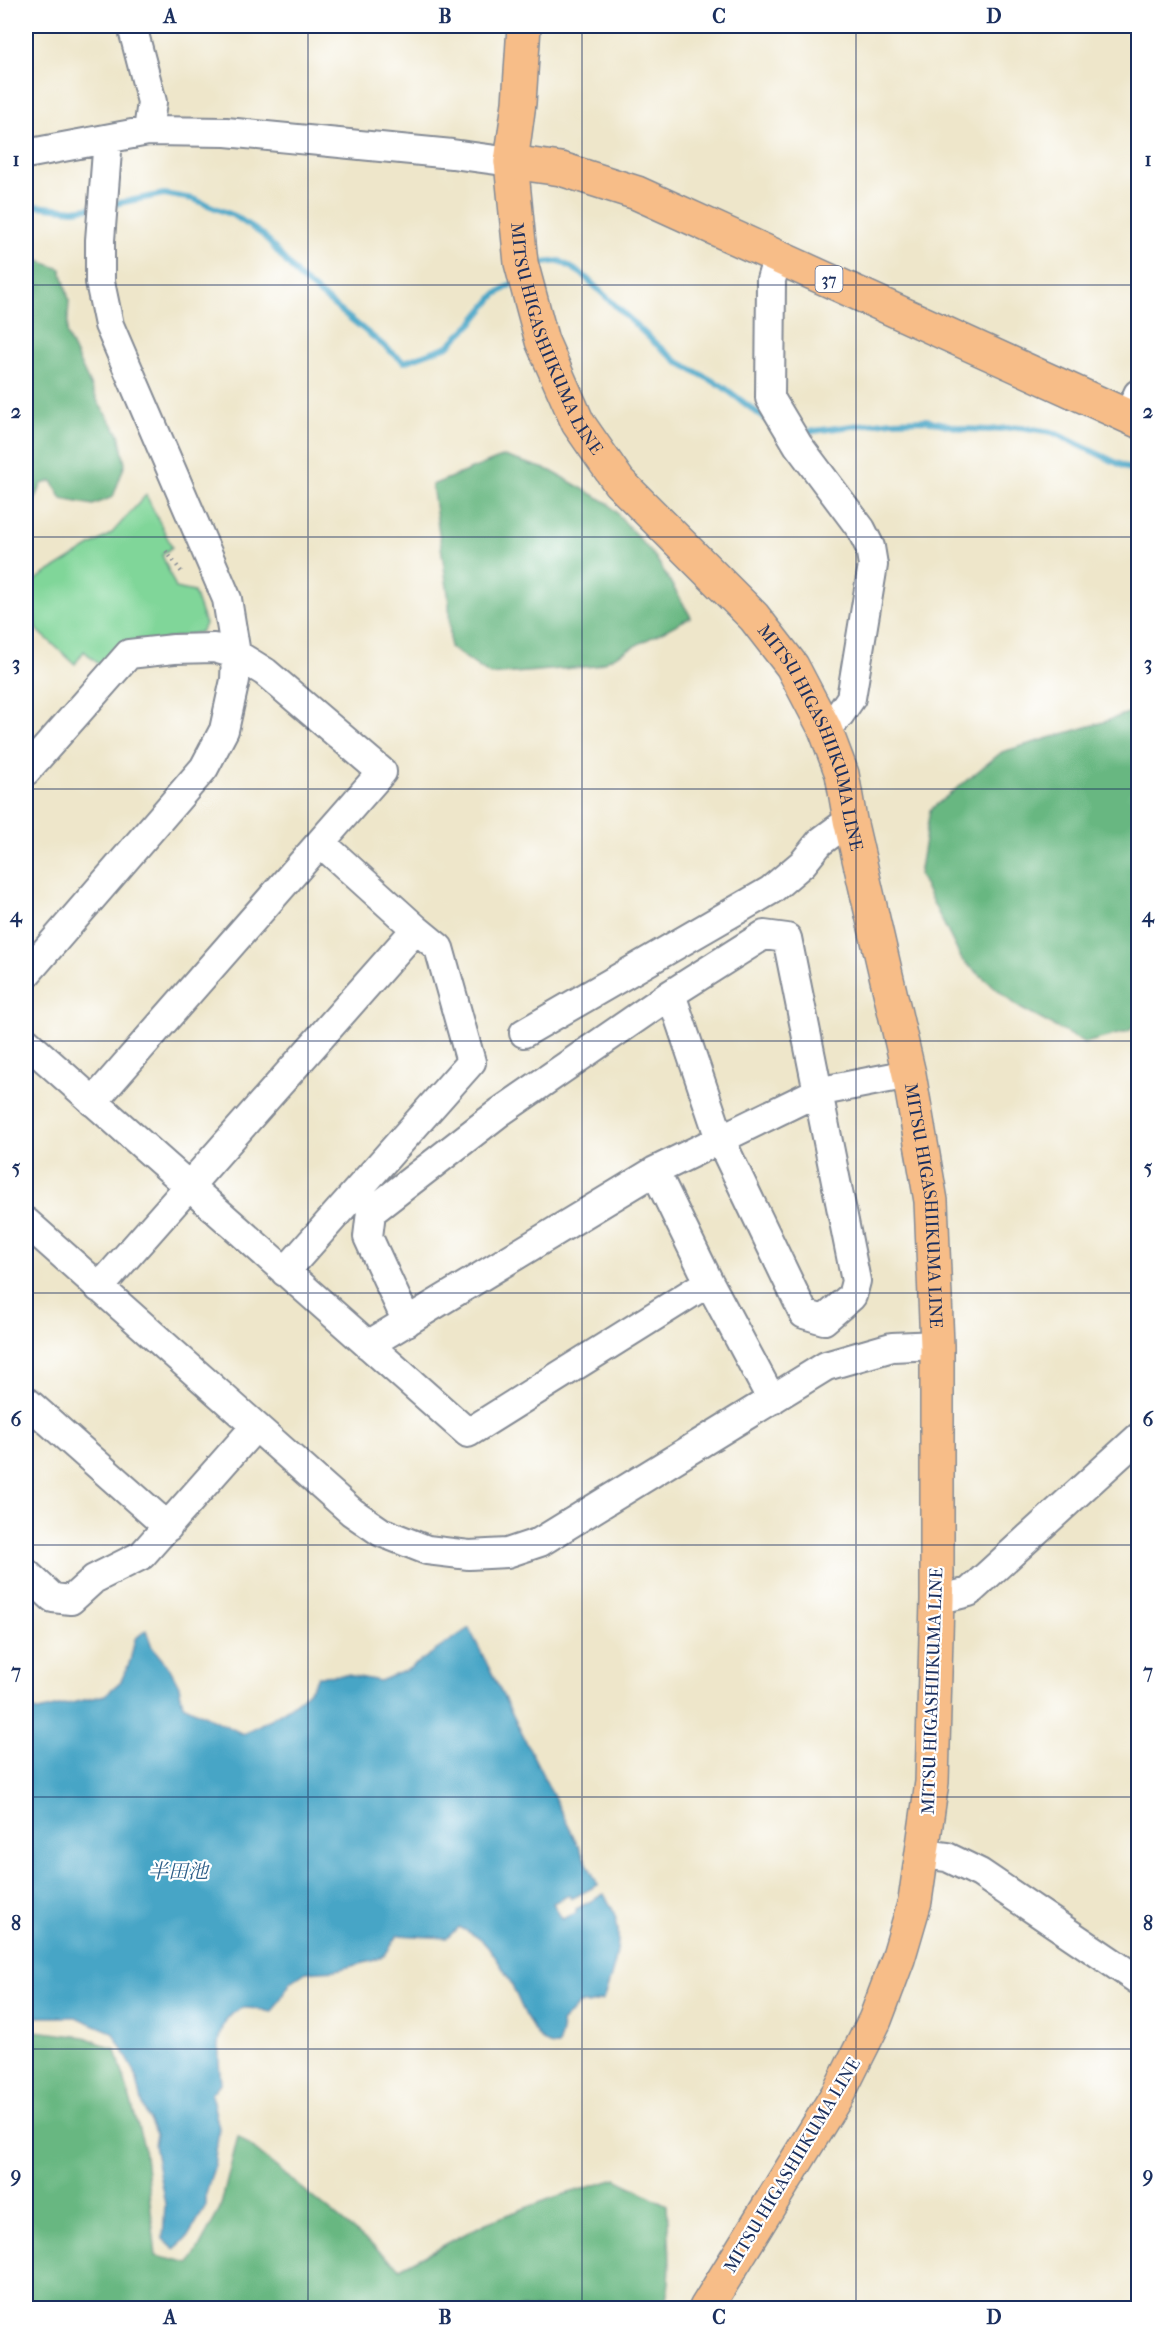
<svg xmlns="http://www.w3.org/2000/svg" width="1164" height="2334" viewBox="0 0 1164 2334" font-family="'IM FELL French Canon','Noto Serif JP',serif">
<rect width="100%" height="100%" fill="#fff"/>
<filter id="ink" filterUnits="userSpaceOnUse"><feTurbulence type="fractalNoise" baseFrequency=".0167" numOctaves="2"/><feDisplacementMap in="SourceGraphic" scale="12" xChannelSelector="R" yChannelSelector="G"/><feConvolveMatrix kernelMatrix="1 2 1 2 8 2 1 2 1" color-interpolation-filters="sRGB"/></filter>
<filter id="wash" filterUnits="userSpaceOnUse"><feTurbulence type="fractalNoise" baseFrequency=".008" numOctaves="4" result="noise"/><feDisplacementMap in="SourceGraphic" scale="24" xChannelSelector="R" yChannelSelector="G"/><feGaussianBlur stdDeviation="1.35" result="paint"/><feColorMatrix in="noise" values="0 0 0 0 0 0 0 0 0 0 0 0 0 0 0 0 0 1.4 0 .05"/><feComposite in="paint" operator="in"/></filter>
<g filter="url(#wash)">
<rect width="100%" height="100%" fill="#eee6ca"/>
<path fill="#80d699" stroke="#4e827c" stroke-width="1.5" d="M146,495L172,547L162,555L176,588L194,592L205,624L201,632L166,639L105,670L84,651L75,664L35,628L32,582L112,533Z"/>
<path fill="#68b781" stroke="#427370" stroke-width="1.5" d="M26,256L61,269L69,300L67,335L99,404L119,434L125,464L113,497L93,505L62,499L52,481L42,484L26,520Z
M504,456L551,471L608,503L656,558L691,617L596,666L490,675L450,647L449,601L432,485Z
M1138,709V1022L1129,1031L1085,1043L1020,1008L962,960L919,875L930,810L1002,752L1107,721Z
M26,2030L85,2037L116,2050L144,2147L156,2256L190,2264L220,2209L238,2136L400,2268L486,2223L552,2198L616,2179L667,2205C668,2229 675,2289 662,2308H26Z"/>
<path fill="#47a5c6" stroke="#316a92" stroke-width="1.5" d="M469,1628L598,1885L571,1899L569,1895L553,1903L562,1919L576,1913V1909L604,1894C608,1901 613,1908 615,1916C624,1941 612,1976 603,2000L588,2004H579L561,2023L562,2032L558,2046C536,2051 519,1999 511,1983C505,1972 492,1950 482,1941C476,1935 466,1931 459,1927L447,1938L398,1935L385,1955L372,1961L336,1970L306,1972L291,1982L272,2012C264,2011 252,2007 244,2008C213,2016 218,2059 221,2082L211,2094L219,2128L214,2167L206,2194V2206L187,2238L174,2249L163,2239L165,2204L154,2145L156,2134L144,2110L135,2072L112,2032L76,2017H26V1708L38,1711L105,1695L121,1681L130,1661L135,1639L146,1630L152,1647L170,1669L179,1686L183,1705L243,1734C266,1721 308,1702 318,1676L348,1675L380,1681L407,1670Z"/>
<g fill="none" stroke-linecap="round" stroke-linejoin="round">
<path stroke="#47a5c6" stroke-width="6" d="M26,205L74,210L96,207
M109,205L164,194L193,199L235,216L263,235L300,278L404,362L448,346L472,323L495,295L516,281
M532,270L543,263L560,261L582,274L656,344L678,362L722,386L772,424
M799,431L806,432L892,421L926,420L964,429L989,430L1019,427L1052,432L1138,473"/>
</g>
</g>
<g filter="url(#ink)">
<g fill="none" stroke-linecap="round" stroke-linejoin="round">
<g stroke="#848a94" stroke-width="32">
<path id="minor" d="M132,26L152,102L148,131
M26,154L148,131L226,132L452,154L511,162
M778,256L771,280L770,398L798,445L861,529L870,547L873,565L851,698L840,714L825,729
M1128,417L1138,394
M26,771L129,654L174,649L214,648L236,654L265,672L382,772L93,1102
M26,974L204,768L224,730L235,680L236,654L227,599L109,325L100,282V240L108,139
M524,1033L771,890L803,863L820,842L850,820
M26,1042L468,1433L709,1282
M655,1171L709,1282L772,1400
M26,1222L352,1512L381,1532L427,1550L469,1555L507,1553L540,1542L826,1366L892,1347L937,1345
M285,1272L471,1062L439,948L416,929
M99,1288L416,929L321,843
M407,1322L368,1237L371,1212L500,1112L671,994L764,935L787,938L856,1281L852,1296L824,1320L804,1314L720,1139L671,994
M368,1345L655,1171L817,1092L909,1074
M26,1401L168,1527
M26,1573L53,1598L71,1600L94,1579L142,1555L255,1427
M937,1600L969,1592L1138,1438
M923,1854L947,1857L980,1873L1138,1980"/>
</g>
<g stroke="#848a94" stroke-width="36">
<g id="major">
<path id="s1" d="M524,26L519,103L511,162L521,263L542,341L578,423L619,482L754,617L792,666L825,729L842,774L850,820L909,1074L931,1201L937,1345V1600L932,1782L915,1901L898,1959L875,2020L839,2092L706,2308"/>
<path d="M511,162L561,169L637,193L1138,421"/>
</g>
</g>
<path stroke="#848a94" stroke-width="4" stroke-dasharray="1.5 4.5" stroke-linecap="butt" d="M166,551L183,574"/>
<use href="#minor" stroke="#fff" stroke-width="28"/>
<use href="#major" stroke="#f7bd88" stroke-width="33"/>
</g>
</g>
<path fill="none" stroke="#1b2f5e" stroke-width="1.5" stroke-opacity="0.55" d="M308,26V2308M582,26V2308M856,26V2308M26,285H1138M26,537H1138M26,789H1138M26,1041H1138M26,1293H1138M26,1545H1138M26,1797H1138M26,2049H1138"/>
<g text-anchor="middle" stroke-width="4.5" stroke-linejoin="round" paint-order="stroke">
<rect fill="#fff" stroke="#5f6d8e" stroke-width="1.5" x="815.5" y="266" width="27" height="26" rx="4.5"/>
<g font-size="16" font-weight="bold" fill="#1b2f5e">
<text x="829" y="285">37</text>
</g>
<g font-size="18" fill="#1b2f5e" stroke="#fff">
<text dy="6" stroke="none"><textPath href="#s1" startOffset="321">MITSU HIGASHIIKUMA LINE</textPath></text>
<text dy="6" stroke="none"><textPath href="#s1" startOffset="807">MITSU HIGASHIIKUMA LINE</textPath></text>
<text dy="6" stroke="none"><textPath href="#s1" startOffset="1293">MITSU HIGASHIIKUMA LINE</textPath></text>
<text transform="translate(932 1691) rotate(-88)" y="6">MITSU HIGASHIIKUMA LINE</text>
<text transform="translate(792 2165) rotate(-59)" y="6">MITSU HIGASHIIKUMA LINE</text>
</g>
<g font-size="20" font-style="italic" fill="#2d5e88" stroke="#fff">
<text x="178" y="1878">半田池</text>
</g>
</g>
<rect width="1164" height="2334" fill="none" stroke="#fff" stroke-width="66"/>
<rect x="33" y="33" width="1098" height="2268" fill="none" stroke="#1b2f5e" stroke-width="2"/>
<g font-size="20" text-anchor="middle" font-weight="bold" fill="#1b2f5e">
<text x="170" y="23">A</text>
<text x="445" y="23">B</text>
<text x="719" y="23">C</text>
<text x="994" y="23">D</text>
<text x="16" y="166">1</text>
<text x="1148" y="166">1</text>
<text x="16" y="418">2</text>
<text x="1148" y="418">2</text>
<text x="16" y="670">3</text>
<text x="1148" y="670">3</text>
<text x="16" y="922">4</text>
<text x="1148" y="922">4</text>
<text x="16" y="1174">5</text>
<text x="1148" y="1174">5</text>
<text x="16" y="1426">6</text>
<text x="1148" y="1426">6</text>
<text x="16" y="1678">7</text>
<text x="1148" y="1678">7</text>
<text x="16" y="1930">8</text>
<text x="1148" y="1930">8</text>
<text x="16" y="2182">9</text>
<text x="1148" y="2182">9</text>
<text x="170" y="2324">A</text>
<text x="445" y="2324">B</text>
<text x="719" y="2324">C</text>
<text x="994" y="2324">D</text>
</g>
</svg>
